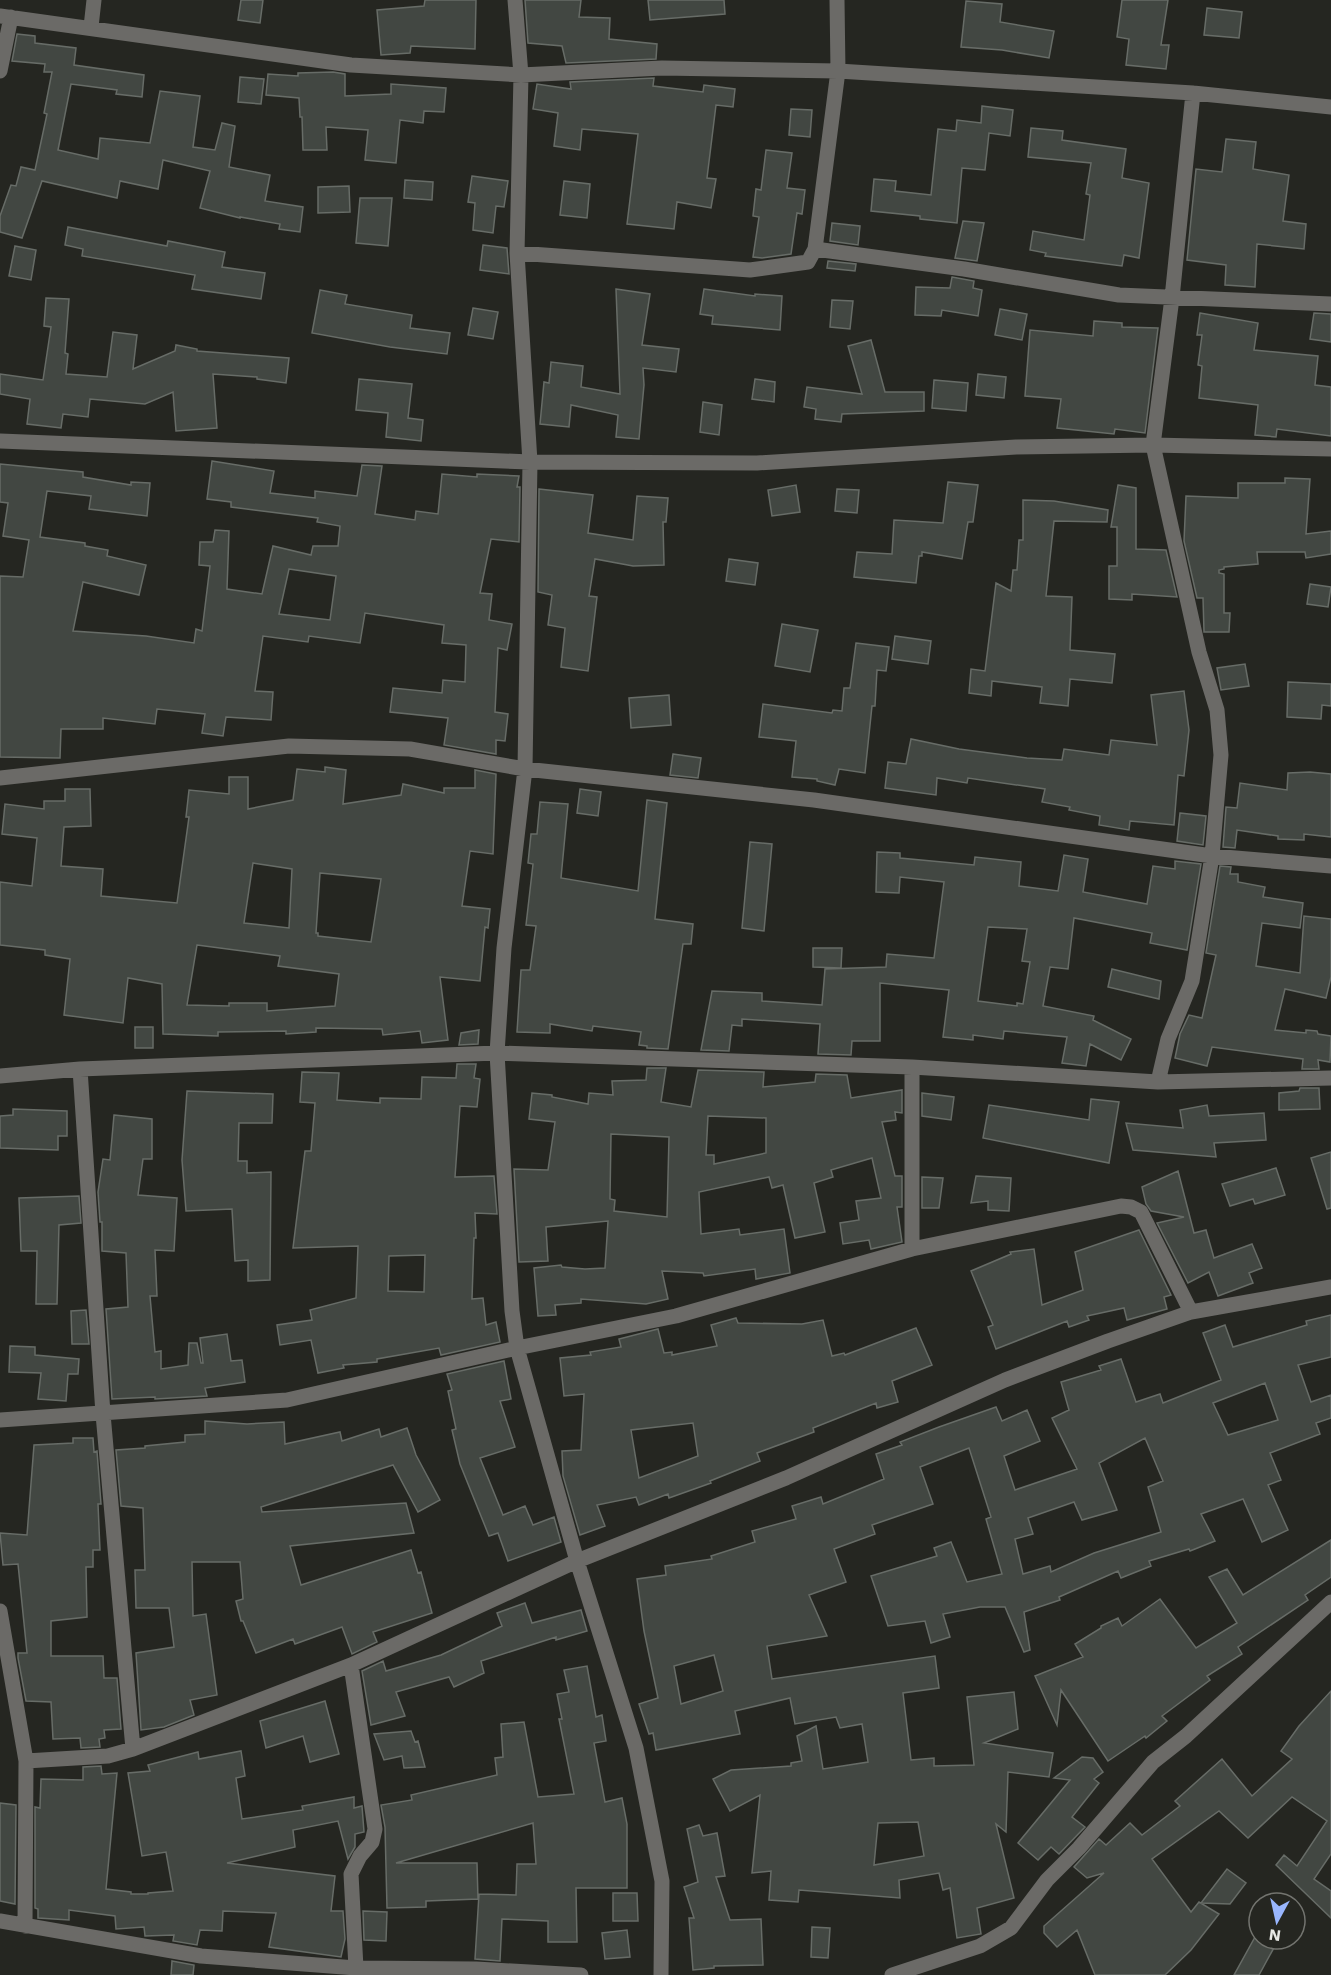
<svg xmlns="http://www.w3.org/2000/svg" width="1331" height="1975" viewBox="0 0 1331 1975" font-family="'Work Sans',sans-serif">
<rect width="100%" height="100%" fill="#252621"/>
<path fill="#424742" stroke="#676c67" stroke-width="1.5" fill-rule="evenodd" d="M241,0H263L260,23L238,20Z
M425,0H476L475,49L411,46L410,53L381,55L377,10L424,6Z
M525,0H581L579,17L610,18L609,39L657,44L656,59L566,63L562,46L528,43Z
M648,0H724L725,14L650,20Z
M1122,0H1168L1161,45H1169L1166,69L1126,65L1129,39L1117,37Z
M966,1L1002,4L1000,22L1054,31L1049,58L1002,50L961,47Z
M1207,8L1242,12L1239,38L1204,35Z
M17,34L35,36V43L76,48L74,65L144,75L142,97L116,94L117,90L71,84L58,150L98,159L100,138L150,143L160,91L200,96L193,147L215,150L222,123L235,126L229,167L270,175L265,201L303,207L300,232L279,229L280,224L240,217V218L200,208L210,171L163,160L158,189L120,181L117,198L42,181L22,238L0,232V216L11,185L16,186L21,167L35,170L47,114L44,113L52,72H44L45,64L12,61Z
M333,72L345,74V96L391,94V84L446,88L444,112L424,111L423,123L400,120L396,163L365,160L368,130L326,127L327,150H303L302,117H300L299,98L266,95L268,74L298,76V73Z
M240,77L264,79L261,104L238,102Z
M654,78L653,86L703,92L704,85L735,89L733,107L716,105L707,178L716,179L711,208L677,202L674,229L627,224L638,134L582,129L580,150L554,146L558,113L533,109L537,84L571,89L570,82Z
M982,106L1013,110L1010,136L989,133L985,170L962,168L957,223L920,219V216L871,211L874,179L896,181L895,191L931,195L938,129L956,131L957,120L981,123Z
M791,109L812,110L810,137L789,135Z
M1031,128L1063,131L1062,140L1126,149L1122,178L1149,183L1139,258L1124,255L1122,266L1045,256L1046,253L1030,250L1033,231L1084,240L1090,195L1086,194L1091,163L1028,157Z
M1226,139L1256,142L1253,169L1289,175L1283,221L1306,224L1304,249L1257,244L1255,287L1225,285L1226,265L1187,260L1196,169L1222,172Z
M766,150L792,153L787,188L805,190L802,214L797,213L791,254L762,258L753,257L759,217L753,216L756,189L761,190Z
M472,176L508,181L504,207L496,206L493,233L473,230L475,203L468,202Z
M405,180L433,182L432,200L404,198Z
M564,181L590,184L587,218L560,215Z
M349,186L350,212L318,213V187Z
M360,198H392L388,246L356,243Z
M963,221L984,223L977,261L955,258Z
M832,223L860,226L858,245L830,241Z
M68,227L167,246L168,241L225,252L222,267L265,273L261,299L192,289L195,275L82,256L83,249L65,245Z
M483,245L507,248L509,274L480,270Z
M15,246L36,250L31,280L9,276Z
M828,261L856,264L855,271L827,268Z
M952,277L974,281L973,288L982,290L978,316L942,310L941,316L915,315L916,287L950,288Z
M616,289L650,294L642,345L679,349L676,372L643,368L644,385L639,439L616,437L618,415L571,405L569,427L540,424L544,382L549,383L551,362L583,366L581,387L620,394Z
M704,289L755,296V294L782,296L780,330L712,324L713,316L700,314Z
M320,290L347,295L345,304L412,315L410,328L450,333L447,354L390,347L312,333Z
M46,298L69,299L65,353L68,354L66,374L107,377L113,332L137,335L133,369L175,351L176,345L197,349V351L289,358L286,383L257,379V377L213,374L217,428L176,431L173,392L145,404L90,399L88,417L63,414L61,428L27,424L30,399L0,394V374L43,380L51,327L44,326Z
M832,300L853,301L850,329L830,327Z
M473,308L498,312L493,339L468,335Z
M1000,309L1027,314L1022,340L995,335Z
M1200,313L1258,323L1254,350L1318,356L1315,385L1331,387V436L1277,429L1276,437L1255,435L1258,405L1199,398L1202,366L1198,365L1202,335H1197Z
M1314,313L1331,314V342L1310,339Z
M1094,321L1122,323V327L1158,328L1145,433L1115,429L1114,434L1057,428L1061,399L1025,396L1030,330L1093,336Z
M871,340L885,392H924V411L842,414L841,422L815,419L816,409L804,407L807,387L862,394L848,346Z
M978,374L1006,377L1004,398L976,395Z
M359,379L412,384L408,418L423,420L421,441L386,437L388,413L356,410Z
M755,379L775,382L774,402L752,399Z
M934,380L968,383L966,411L932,408Z
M703,402L722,405L719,435L700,432Z
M212,461L274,471L270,493L315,498V491L357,496L362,465L382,466L375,514L415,520L416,511L438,514L442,474L477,477V474L519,476L517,487H520L519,542L491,539L480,593L492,594L489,620L512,624L507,650L498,648L495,712L508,714L505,741L496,740V754L444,745L448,718L390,712L393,688L442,693L443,680L465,682L466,645L442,643L444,625L365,613L360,643L309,636L308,642L263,636L255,691L273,692L271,720L226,717L223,736L202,733L205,714L157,709L155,724L103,718V729H61L60,758L0,757V576L23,577L29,540L3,536L8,503L0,502V464L83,472V477L131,485V482L150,483L147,516L89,509L91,496L47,491L40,537L85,543V546L108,550L107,556L146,565L139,595L83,582L73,631L146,636L194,643L196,629L202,631L210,566L199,565L200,542H213L215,530L229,531L227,589L262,594L273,546L311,555L313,546H338L340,526L317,522L318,518L231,507V502L207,499ZM289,569L336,576L330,620L279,614Z
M1285,478L1310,479L1306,534L1331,531V554L1306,558L1305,552H1257L1258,564L1224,567V569L1219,570V573L1224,574V613H1230L1229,632H1204L1203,598H1197L1184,541L1186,496L1238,498V483H1285Z
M948,482L978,485L973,522H968L962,559L922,552V556H919L916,583L854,577L857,552L892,554L894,520L943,523Z
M796,485L800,512L772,516L768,490Z
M1118,485L1136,488V549L1166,550L1177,597L1132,594V600L1109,599V566H1117V527H1111Z
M539,489L593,495L588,533L633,540L637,496L668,498L666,522H663L664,565L633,566L595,559L589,596L597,597L588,671L561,667L565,628L548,625L552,595L538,592Z
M837,489L859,490L857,513L835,511Z
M1023,500L1054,501L1108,510L1107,522L1054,521L1046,596L1072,597L1070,650L1115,654L1112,683L1070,679L1068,706L1040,703L1042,687L992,681L991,696L969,693L971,669L985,671L996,583L1011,591L1013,570H1017L1019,540H1023Z
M729,559L758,563L755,585L726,581Z
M1310,584L1331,587L1328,607L1307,604Z
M782,624L818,630L810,672L775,666Z
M895,636L931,641L928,664L892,659Z
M856,643L889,647L886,671L877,670L875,706H872L865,773L839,769L835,785L817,781V779L792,777L796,741L759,737L763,704L832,713L833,710L842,711L844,688H850Z
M1245,664L1249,686L1221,690L1217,668Z
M1288,682L1331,684V706L1322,705L1321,719L1287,717Z
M1184,691L1189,730L1184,776L1178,775L1174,825L1130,821L1129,830L1099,825L1100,816L1069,810L1070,807L1042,802L1045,789L968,778L967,783L937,778L936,795L885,788L888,762L906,764L911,739L959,749L1027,758L1062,760L1064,749L1109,755L1111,740L1157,745L1151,695Z
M669,695L671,725L631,728L629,698Z
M673,754L701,758L698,778L670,775Z
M325,767L346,770L343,804L401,795L403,784L444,793V788H475V770L496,774L493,854L470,851L462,906L490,909L488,928L485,927L480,981L440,977L448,1040L422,1043L420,1031L383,1035L382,1029L316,1028V1032L286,1034V1031L218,1032V1036L163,1034L162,984L128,978L123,1023L64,1015L70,959L45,955V950L0,945V882L32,886L37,838L2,834L5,804L44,809V801H65V789H90L91,826L64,827L61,866L103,869L101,896L177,903L189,817H186L189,790L229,794V777H248V809L293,800L297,769L325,772ZM253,863L292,869L289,928L244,923ZM320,873L381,879L371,942L318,936V933H316ZM197,945L280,956L278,966L339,974L335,1006L267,1011V1003H229V1006L187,1005Z
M1310,772L1331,774V837L1304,834V840L1278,839V836L1237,830L1235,848L1223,847L1226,807L1237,808L1240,783L1287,790L1288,773Z
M580,789L601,792L598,816L577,813Z
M647,800L667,803L655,919L693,924L691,944H683L668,1049L647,1048V1046L639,1045L641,1032L593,1026L592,1031L550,1024V1033L517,1032L521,970H530L536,926L526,925L533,864L528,863L531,834H537L540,802L568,804L561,878L638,891Z
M1180,813L1206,816L1203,845L1177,841Z
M750,842L772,844L764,931L742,928Z
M877,852L900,853V858L974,865L975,857L1021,862L1019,886L1058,891L1064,855L1088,859L1083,892L1147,904L1153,866L1175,869V861L1201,864L1187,950L1150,943L1152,933L1074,918L1068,969L1050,967L1043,1006L1094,1016L1093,1020L1131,1039L1121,1060L1090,1044L1086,1066L1062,1063L1067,1037L1004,1031L1003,1039L973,1035V1040L943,1037L949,990L880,983V1041H852L851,1055L818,1054L820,1024L742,1019V1026L732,1025L729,1051L701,1050L712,991L762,993V1001L822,1005L825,969L886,967L887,954L934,958L944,882L900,877L899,893L876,892ZM988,927L1027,929L1022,961L1030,962L1023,1004L1017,1003V1006L978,1001Z
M1220,866L1231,867L1230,874H1238V882L1265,887L1263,897L1303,903L1300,928L1262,923L1256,966L1300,973L1304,916L1331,919V977L1326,998L1285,989L1275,1030L1306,1033V1030L1317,1031L1318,1034L1331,1036L1330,1062L1318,1060L1319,1069H1302L1303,1059L1212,1047L1207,1066L1175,1058L1180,1034L1189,1015L1202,1018L1216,955L1206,953Z
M813,948H842L841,968L813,967Z
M1112,969L1161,981L1159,999L1108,987Z
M135,1027H153V1048H135Z
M479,1030L478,1044L459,1045L461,1033Z
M457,1064H476L474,1078L480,1079L477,1107L460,1106L455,1177L494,1176L497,1214L475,1213L476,1238H474L472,1299L483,1298L486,1325L496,1322L500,1342L441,1355L439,1348L377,1359V1362L343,1365L344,1368L318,1373L311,1340L280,1345L277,1325L312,1320L310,1310L356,1298L358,1246L293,1248L305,1151H311L315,1103L300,1102L302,1072L339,1073L337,1100L380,1103V1098L421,1099L422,1077L456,1078ZM425,1255L424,1292L388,1291L389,1256Z
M647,1068H666L661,1102L691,1107L698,1070L764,1072L763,1087L815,1082L816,1074L847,1075L851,1098L902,1090V1113L895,1112L896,1120L882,1122L895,1176H902V1207H897L902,1242L871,1249L869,1240L843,1244L840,1223L859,1220L856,1201L881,1198L872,1158L831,1170L833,1177L814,1183L825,1232L795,1238L783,1185L772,1188L769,1177L699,1192L701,1234L739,1229L740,1235L784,1229L790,1273L756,1279L755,1269L704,1276L703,1273L662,1271L668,1299L646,1304L581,1299V1303L555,1305L556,1315L538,1316L534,1268L561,1265L562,1267L585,1269L605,1268L608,1221L546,1227L548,1261L519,1262L514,1169L548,1170L555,1122L529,1119L532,1093L552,1095V1097L588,1104L589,1093L613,1095L612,1081L646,1080ZM708,1116L766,1118V1153L714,1164V1155H706ZM611,1134L669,1137L667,1217L614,1211L615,1200L610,1199Z
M1319,1088L1320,1109L1279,1110V1093L1299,1091L1300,1088Z
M187,1091L273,1094L272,1123H239L238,1161H247V1173L271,1172L270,1280L248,1281V1260L235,1261L232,1209L186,1211L182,1160Z
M922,1093L954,1097L951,1120L922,1116Z
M1091,1099L1119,1102L1109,1163L983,1138L989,1105L1089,1120Z
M1207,1105L1209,1116L1264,1113L1266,1140L1214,1143L1216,1157L1133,1150L1126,1123L1183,1128L1180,1110Z
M13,1109L67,1111V1136H58V1150L0,1148V1116L13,1115Z
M114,1115L152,1119V1159H143L138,1195L177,1198L174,1251L155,1250L157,1296H150L155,1352L161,1351V1369L188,1365L189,1343H197L201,1363H203L200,1338L227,1334L231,1361L242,1360L245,1382L205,1388L207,1396L155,1399V1397L112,1399L106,1309L128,1307L126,1253L102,1251V1222H100L98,1192L103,1159L110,1160Z
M1331,1152V1208L1327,1209L1311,1158Z
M1276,1168L1285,1195L1255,1204L1253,1199L1230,1206L1222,1184Z
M1178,1171L1194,1233L1206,1230L1214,1258L1252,1244L1262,1268L1249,1273L1253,1283L1218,1296L1209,1272L1188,1283L1157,1223L1184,1217L1151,1211L1146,1204L1142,1187Z
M976,1176L1011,1178L1009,1211L988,1210V1201L971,1203Z
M922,1177L943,1178L939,1208H922Z
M79,1196L81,1223L59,1225L57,1304H36L37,1251H21L19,1198Z
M1139,1230L1171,1295L1164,1297L1167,1309L1127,1320L1124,1308L1087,1316L1089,1320L1069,1327L1067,1321L996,1349L988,1327L993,1325L971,1271L1011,1254L1010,1252L1034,1249L1042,1305L1083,1290L1075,1252Z
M86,1310L89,1344H72L71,1311Z
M1331,1315V1357L1298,1365L1311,1402L1331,1395V1418L1316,1423L1320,1434L1270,1453L1281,1480L1268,1485L1288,1530L1262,1542L1243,1499L1201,1514L1215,1541L1190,1551L1189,1549L1149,1561L1151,1566L1121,1578L1118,1571L1059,1597L1060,1600L1024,1612L1030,1650L1024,1652L1005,1607H980L943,1614L950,1637L931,1643L925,1621L888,1626L871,1576L937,1556L934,1548L951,1542L967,1582L1002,1574L986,1519L991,1517L969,1448L920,1467L933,1504L872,1525L875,1534L834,1549L846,1582L809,1595L827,1636L767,1646L772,1679L935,1656L939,1688L903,1693L911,1760L934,1758V1766L974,1765L967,1697L1014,1692L1018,1729L984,1743L1053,1753L1049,1777L1008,1772L1006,1832L996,1824L1014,1898L977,1908L981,1934L957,1938L950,1888L943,1890L939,1873L899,1880L900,1898L799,1890L798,1902L769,1900L771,1871L752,1873L760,1795L730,1811L713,1779L731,1770L791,1766V1763L802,1761L797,1736L816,1726L823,1769L868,1762L862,1724L840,1728L836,1717L795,1724L790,1698L735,1711L740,1734L656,1750L653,1733L649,1734L639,1704L658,1698L644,1631L637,1579L666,1575L665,1566L712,1559L711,1556L755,1542L752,1531L796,1519L792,1506L821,1497L823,1504L884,1479L876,1454L902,1445L900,1442L939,1427L996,1407L1002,1421L1027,1410L1040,1441L1004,1456L1015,1490L1077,1469L1052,1418L1069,1410L1061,1382L1101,1370L1099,1366L1121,1359L1136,1402L1160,1394L1163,1403L1221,1380L1203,1333L1225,1325L1233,1347L1307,1325L1306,1321ZM1265,1383L1278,1420L1228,1435L1213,1403ZM1145,1438L1163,1481L1148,1487L1161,1532L1094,1553L1051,1572L1050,1566L1023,1574L1015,1539L1033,1534L1028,1518L1074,1502L1082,1520L1117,1510L1099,1463ZM714,1655L723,1691L681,1704L674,1666ZM918,1822L924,1856L874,1865L878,1823Z
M736,1318L738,1323L802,1324L823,1320L832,1356L844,1353L845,1355L916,1328L932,1365L892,1381L898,1402L877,1408L876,1403L813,1428L814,1432L757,1453L760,1461L710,1481L711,1483L669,1498L668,1494L639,1505L636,1497L597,1505L605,1526L580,1535L563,1476L562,1451L581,1450L584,1394L564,1396L560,1358L591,1355L590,1352L621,1347L619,1339L658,1329L664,1353L672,1352V1355L717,1346L711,1325ZM693,1423L698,1456L639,1478L631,1430Z
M10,1346L35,1347V1355L79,1359L78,1374H68L66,1401L38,1399L41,1373L9,1372Z
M504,1361L511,1399L500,1401L515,1447L480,1458L503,1515L525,1506L533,1525L554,1517L561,1542L508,1561L498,1533L489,1536L460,1464L452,1430L456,1429L448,1391L452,1390L447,1374Z
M205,1421L247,1424L284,1422L285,1444L340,1432L342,1441L379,1429L381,1437L407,1428L416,1455L440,1500L418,1512L393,1465L261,1507L262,1512L406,1503L414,1533L290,1546L301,1585L411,1550L418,1573L421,1572L432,1613L373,1632L377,1642L352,1654L342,1627L295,1644L293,1639L256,1653L243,1621H241L236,1601L243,1599L240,1562H192L193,1616L206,1614L217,1695L190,1700L194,1715L164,1727L141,1730L136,1653L174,1647L169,1608H136L135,1570H145L143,1508L121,1506L116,1450L145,1448V1446L185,1442V1435L205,1434Z
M73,1438H93L94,1452L97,1451L101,1504H98L100,1550H93V1567H86L87,1617L51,1621V1656H103L104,1678H117L121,1729L104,1730L105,1738L99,1739L100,1747L81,1748L80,1738L53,1739L51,1702L26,1701L18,1658V1653H27L18,1564L3,1565L0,1533L27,1535L34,1445L73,1443Z
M1331,1540V1577L1305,1595L1308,1600L1238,1647L1242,1654L1207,1676L1210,1680L1162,1716L1167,1721L1146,1738L1145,1736L1108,1761L1061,1690L1057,1725L1035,1676L1083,1657L1075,1644L1101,1628V1626L1118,1618L1122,1626L1160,1599L1196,1648L1237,1623L1209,1577L1227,1569L1243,1595Z
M525,1603L532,1623L581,1610L587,1631L556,1640V1637L481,1661L484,1673L454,1687L449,1677L396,1692L405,1716L371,1725L362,1671L383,1661L386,1671L441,1655L502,1626L497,1613Z
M587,1666L596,1717L602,1715L606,1741L594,1743L605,1802L622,1798L627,1824V1888H576L577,1942H548V1921L502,1919L500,1961L475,1959L479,1894L516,1895L517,1864H536L533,1823L396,1863H477L478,1899L426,1901V1907L387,1908L385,1827L381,1805L412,1800L411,1795L497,1775L495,1758L503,1757L501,1724L524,1722L538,1797L574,1794L559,1719H562L557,1694L569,1692L564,1670Z
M1331,1691V1854L1314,1879L1331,1891V1918L1276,1865L1284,1855L1297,1866L1327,1821L1292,1797L1248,1838L1219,1811L1152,1859L1191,1912L1199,1902L1219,1914L1191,1950L1165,1975H1095L1077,1930L1057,1947L1044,1933V1926L1104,1873L1087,1878L1074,1867L1099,1839L1106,1845L1130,1823L1142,1835L1180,1806L1175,1801L1222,1759L1252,1796L1292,1759L1281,1751L1299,1726Z
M325,1701L339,1754L310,1762L303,1736L266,1748L260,1721Z
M411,1731L415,1742L418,1741L425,1767L404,1768L402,1756L384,1760L374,1734Z
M241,1751L245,1776L236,1778L242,1819L303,1810L302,1806L354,1797V1808L362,1806L364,1832L355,1834V1847L348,1859L338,1821L293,1830L295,1847L227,1863L335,1876L331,1911H343L345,1939L341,1957L269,1947L276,1913L223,1911L222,1931L200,1930L197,1945L173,1941L174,1935L145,1936L144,1927L116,1929L115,1916L69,1910V1920L38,1918V1909L35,1908V1807L40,1808L41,1779L83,1780V1767L101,1766L102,1774L117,1773L106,1889L131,1892V1894H148V1893L173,1891L166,1852L142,1856L128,1773L150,1771L148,1765L198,1752L199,1759Z
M1082,1757L1093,1758L1103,1772L1094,1779L1099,1783L1072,1817L1085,1827L1059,1854L1051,1847L1038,1860L1018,1843L1070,1780L1054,1778Z
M0,1803L16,1805L15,1904L0,1901Z
M699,1825L703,1836L717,1833L725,1876L716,1877L730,1920L761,1919L763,1965L714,1966V1968L693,1970L689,1918H694L684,1887L698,1882L687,1829Z
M1227,1869L1246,1883L1230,1904L1201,1903Z
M613,1893H637L638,1921H613Z
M363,1911L387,1912L386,1941L364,1940Z
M812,1927L830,1928L828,1958L811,1957Z
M627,1930L630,1957L605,1959L602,1933Z
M1255,1937L1266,1939L1276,1944L1259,1975H1234Z
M172,1961L194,1965L193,1975H171Z"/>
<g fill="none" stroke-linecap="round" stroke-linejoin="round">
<path stroke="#6b6a67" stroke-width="15" d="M515,0L521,75L517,253L530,462L525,769L504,948L497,1053L512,1311L517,1348L577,1561L636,1748L662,1881L661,1975
M0,16L351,65L521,75L662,68L838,71L1193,93L1331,107
M91,27L94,0
M0,71L11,17
M815,249L838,71L837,0
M517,253L750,270L808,262L815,249L964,269L1119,295L1331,304
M0,441L530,462L757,463L1016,447L1153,445L1331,449
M0,778L289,746L410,749L525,769L814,800L1212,856L1331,866
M912,1067V1249
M80,1069L103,1414L133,1749
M0,1076L80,1069L497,1053L912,1067L1158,1082L1331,1078
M1158,1082L1168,1039L1192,981L1212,856L1221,755L1217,710L1199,652L1153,445L1172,298L1193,93
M0,1420L287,1400L517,1348L676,1316L912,1249L1121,1206L1131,1207L1141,1212L1191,1312
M0,1611L26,1761
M351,1665L375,1829L372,1842L360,1856L351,1874L356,1968
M0,1921L201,1956L356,1968L476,1969L581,1975
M25,1926L26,1761L108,1756L133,1749L351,1665L577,1561L786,1478L1005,1380L1108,1341L1191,1312L1331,1287
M892,1975L980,1946L1011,1928L1047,1880L1079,1848L1153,1762L1186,1736L1331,1602"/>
</g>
<g transform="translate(1277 1921) rotate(188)"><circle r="28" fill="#252621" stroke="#73746f" stroke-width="1.5"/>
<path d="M0-4.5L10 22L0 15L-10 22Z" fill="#98b5fd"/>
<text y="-9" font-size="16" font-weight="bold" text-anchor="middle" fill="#e7e8e5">N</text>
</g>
</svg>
